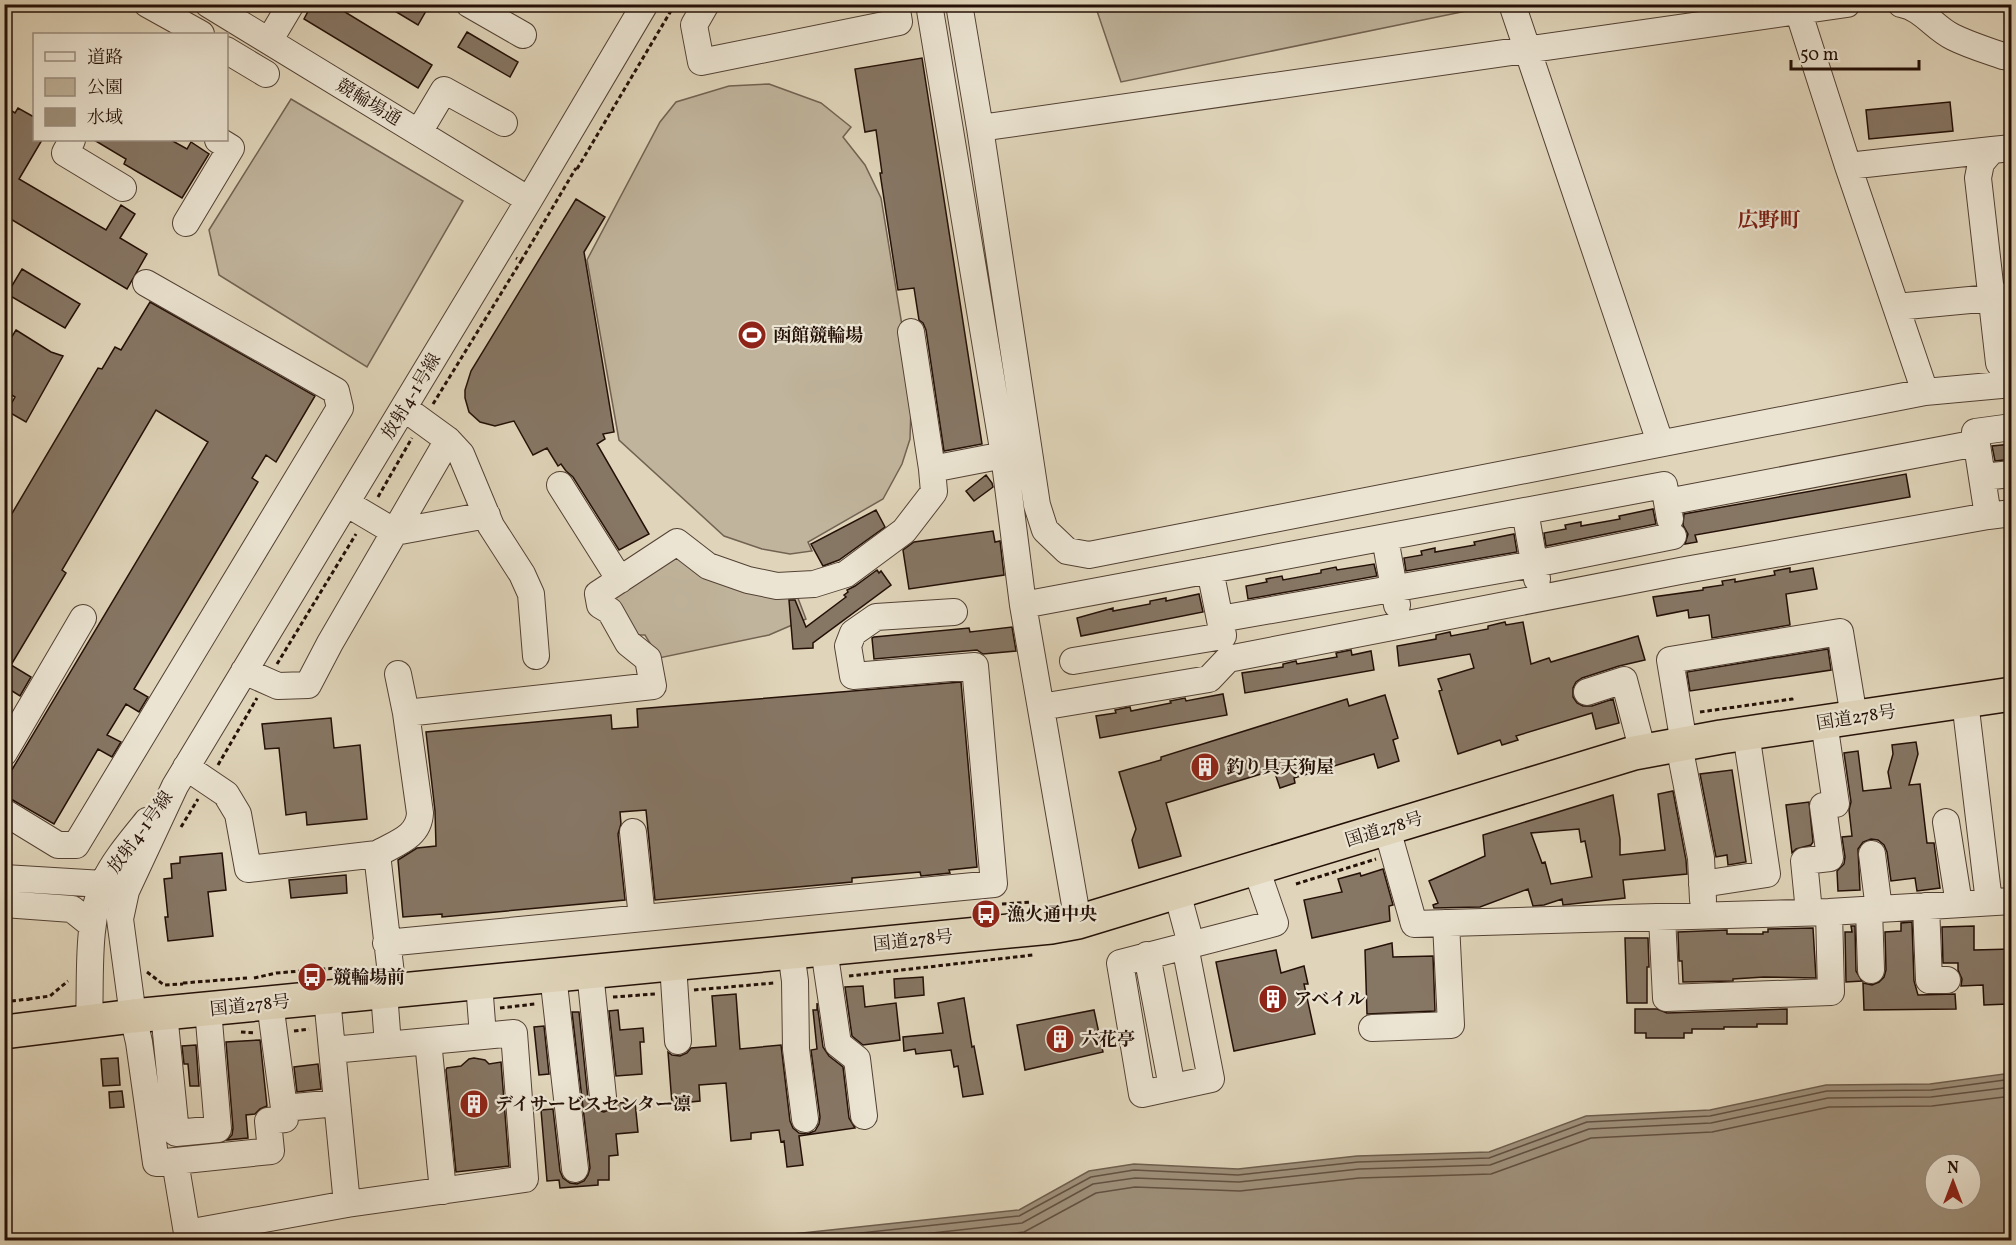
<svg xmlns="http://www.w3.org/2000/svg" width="2016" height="1245" viewBox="0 0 2016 1245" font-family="Vollkorn,'Noto Serif JP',serif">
<rect width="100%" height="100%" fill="#e0d5ba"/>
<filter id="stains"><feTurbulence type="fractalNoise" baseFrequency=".00333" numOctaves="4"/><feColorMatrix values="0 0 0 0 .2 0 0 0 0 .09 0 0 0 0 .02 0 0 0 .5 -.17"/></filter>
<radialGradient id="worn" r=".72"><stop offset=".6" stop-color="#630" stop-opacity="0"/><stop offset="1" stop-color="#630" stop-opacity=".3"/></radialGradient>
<path fill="#c0b49c" stroke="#726252" stroke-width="1.5" d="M1485,4L1486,7L1121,82L1095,5Z
M769,84L821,103L851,127L843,137L865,165L881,198L909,368L911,407L910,439L902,464L883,499L808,542L812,551L790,554L762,549L724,536L619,440L587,260L660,122L676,102L729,86Z
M291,99L463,201L367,367L219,275L209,230Z
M683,554L796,593L806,619L769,635L659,658L645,635H631L611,596Z"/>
<path fill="#a0927d" stroke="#6e5e4e" stroke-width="1.5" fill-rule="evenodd" d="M2011,1073V1240H737L1019,1210L1089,1171L1134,1164L1238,1169L1357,1156L1489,1152L1586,1116L1710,1110L1826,1085L1930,1084ZM1935,1164H1971V1200H1935Z"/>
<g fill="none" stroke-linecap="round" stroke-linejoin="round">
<path stroke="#625142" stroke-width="1.5" d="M796,1240L1019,1216L1091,1177L1134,1170L1238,1175L1358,1162L1489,1158L1587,1122L1710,1116L1827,1091L1931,1090L2012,1079
M869,1240L1022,1223L1093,1184L1135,1178L1239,1182L1359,1169L1490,1165L1589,1129L1711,1123L1828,1098L1931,1097L2012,1087
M952,1240L1024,1232L1096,1193L1135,1187L1240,1191L1359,1178L1491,1174L1591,1138L1712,1132L1829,1107L1932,1106L2012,1096"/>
</g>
<path fill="#867664" stroke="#241007" stroke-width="1.5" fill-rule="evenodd" d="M312,4H332L432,65L418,88L304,19Z
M383,4H430L418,25Z
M467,32L518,62L510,77L458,47Z
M922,58L982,444L944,451L926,330L923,323L919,320L914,288L898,290L880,173H882L876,130L865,132L855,69Z
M1950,102L1953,131L1869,139L1866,110Z
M4,106L15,113L18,108L34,117V140H42L19,179L106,230L121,205L135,214L120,238L147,254L127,289L4,215Z
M94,140H171L187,149L191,142L209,154L182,198L124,164L126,159Z
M576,199L605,217L584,252L614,432L603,434L605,439L597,444L649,534L619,550L573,477L566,471L561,464L558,466L547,448L533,455L514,421L495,426L480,422L469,412L465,398V390L471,371Z
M22,269L80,304L65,328L7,294Z
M150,302L315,396L276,462L266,455L252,478L258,482L134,689L148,697L139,712L126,704L107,735L121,742L112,757L98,749L54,824L4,795V783L208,442L156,410L62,570L66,573L11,665L31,677L20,696L4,686V527L98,368L102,369L115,347L121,350Z
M16,330L51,352L63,356L26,422L7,411L15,397L4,390V349Z
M2012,444V459L1995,461L1992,446Z
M1906,474L1910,497L1695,535L1697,542L1685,544L1688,534L1683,525L1684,514Z
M986,475L992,483L993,487L974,501L966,491Z
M1653,509L1656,524L1546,546L1544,533L1566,529L1565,525L1581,522V526L1620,519L1619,516Z
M876,510L885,527L839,560L823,566L811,544Z
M993,531L995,542L1000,541L1004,575L909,589L903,550L914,542Z
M1514,534L1517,552L1406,571L1404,558L1422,555L1421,551L1435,548V552L1475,545L1474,542Z
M1374,564L1377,576L1248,599L1246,586L1267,582L1266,579L1282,576L1283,580L1321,573V570L1336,567L1337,570Z
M1790,568V572L1813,568L1817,589L1786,594L1790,625L1712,638L1709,615L1689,618L1688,610L1657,616L1653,597L1703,590V588L1723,585L1722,581L1735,579V582L1775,575L1774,571Z
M877,570L879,573L881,571L891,585L813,643V648L793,649L789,600H795L806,627L846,597L844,595L848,592L847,590L855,586Z
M1199,594L1203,612L1081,636L1077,618L1113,608V611L1150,604V601L1166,598V601Z
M1505,622L1506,625L1523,622L1531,664L1549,658L1551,662L1638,636L1645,660L1619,666L1582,678L1576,682L1573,688V697L1577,703L1583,706H1592L1613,699L1619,723L1596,729L1592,713L1516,736L1518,740L1502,745L1500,740L1458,754L1439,691L1442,690L1438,679L1474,668L1470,654L1399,666L1397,646L1436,639V635L1450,632L1451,636L1488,629V626Z
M1012,627L1016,651L983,654L977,650L874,659L872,638L874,637L969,628L970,632Z
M1828,649L1831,670L1690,691L1687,672Z
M1351,650L1352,655L1371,651L1374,670L1245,693L1242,673L1283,667V664L1296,661L1297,664L1337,657L1336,653Z
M961,682L977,867L949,870L950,873L921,876L920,872L852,878V882L655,900L646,810L620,812L621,824L618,834L625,900L442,917V914L403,917L398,860L417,848L436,846L435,811L426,732L611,715L612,729L638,727L637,709Z
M1223,694L1227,715L1100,738L1096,716L1116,713L1115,710L1130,707L1131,711L1171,703L1170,701L1185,698L1186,701Z
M1385,695L1398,738L1393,740L1399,761L1378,768L1374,754L1294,778L1295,783L1280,788L1274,770L1166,803L1181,856L1139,868L1132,840L1136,829L1119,772L1161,760V757L1347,699L1349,706Z
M331,718L334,748L360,745L367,819L307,825L306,812L286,815L279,748L265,749L262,724Z
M1916,742L1918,754L1909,785L1920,784L1927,843H1934L1940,888L1917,891L1915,878L1891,881L1887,852L1884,845L1878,840L1871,839L1863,842L1858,849L1860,890L1838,891L1837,871L1844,864L1845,857L1842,837L1852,836L1849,810L1851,802L1844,753L1858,751L1863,791L1891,788L1888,772L1893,754L1892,745Z
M1732,770L1746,862L1728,865L1727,855L1716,857L1700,774Z
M1673,791L1686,860L1687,874L1623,880L1625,898L1563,905L1562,899L1544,905L1533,906L1528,889L1480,907L1434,908L1433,905L1438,903L1429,881L1485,856L1483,835L1613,795L1620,839V855L1665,850L1658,794ZM1579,829L1581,842L1585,841L1592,877L1551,884L1545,862L1542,863L1531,833Z
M1809,802L1813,842L1811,845L1796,849L1792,853L1786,805Z
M222,853L226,890L208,892L213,936L168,941L165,917H168L164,879L172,878L171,864L180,863V857Z
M1383,869L1393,905L1389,906L1390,921L1312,938L1304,900L1342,892L1338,879L1360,873L1361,876Z
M346,875L347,893L291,898L289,880Z
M1912,922L1914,981L1918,995L1955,994L1956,1009L1864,1010L1863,983L1872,985L1879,982L1884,977L1886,970L1885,932L1901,931V923Z
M1851,926H1855L1856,971L1862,981L1846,982L1845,932H1852Z
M1974,926V950L2012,949V1000H2007L2008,1004L1984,1005L1983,985L1961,986L1962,979L1958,970V963H1943L1942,927Z
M1813,928L1816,978L1764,977L1733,979V981L1683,982L1682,961H1679L1678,932L1727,930V934H1763V932H1768V929Z
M1625,938H1648L1649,967H1647V1003H1627Z
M1392,943L1393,957L1433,956L1435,1011L1367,1014L1365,950Z
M1276,950L1281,973L1304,966L1308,984H1304L1315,1034L1234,1051L1216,962Z
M923,977L924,995L895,998L894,979Z
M863,986L865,1007L896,1003L900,1040L863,1045L852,1036L845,987Z
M736,994L740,1049L781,1045L790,1121L793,1128L799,1133L807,1134L815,1131L819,1124L820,1117L811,1050L817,1049L813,1010H817V1003L823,1047L829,1056L843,1067L849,1118L855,1128L799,1136L803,1165L787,1167L784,1141L781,1142L779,1130L751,1133V1139L731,1141L726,1083L699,1085L700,1101L672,1104L668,1052L672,1055L680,1056L687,1053L691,1048L716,1046L712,996Z
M964,998L972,1047L974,1046L983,1094L963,1097L958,1066L954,1067L951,1050L916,1054L915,1049L904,1051L903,1037L943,1033L938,1003Z
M1635,1009H1657L1667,1013L1787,1009V1024H1757V1027H1724V1029H1692V1033H1684V1038H1646V1033H1635Z
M618,1010L620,1030L643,1028L644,1042H640L642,1074L616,1076L609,1011Z
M1094,1010L1103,1052L1025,1070L1017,1025Z
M572,1012H579L588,1099L591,1105L596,1110L604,1112L611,1109L617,1103L635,1102L638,1132L616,1134L618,1155L609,1156V1180H598V1185L560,1188L559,1180L547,1181L541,1110L553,1109L560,1171L563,1178L570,1183L577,1184L584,1181L588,1175L590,1168Z
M544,1026L549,1074L539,1075L534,1027Z
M260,1040L267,1106L260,1109L255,1114L246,1115L248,1138L227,1140L232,1135L233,1128L226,1042Z
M196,1045L199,1086H190L188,1064H184L182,1046Z
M118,1058L120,1085L103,1086L101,1059Z
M474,1058L485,1060L489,1064L501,1062L509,1166L456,1172L446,1070L447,1068L461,1066L469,1059Z
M318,1064L321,1089L297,1092L294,1067Z
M122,1091L124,1107L110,1108L109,1092Z"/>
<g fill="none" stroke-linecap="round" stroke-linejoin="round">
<g stroke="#534134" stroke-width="28">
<path id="minor" d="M147,4L201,34
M208,4L529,200
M469,4L523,35
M706,4L694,25L701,62L899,22L896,4
M929,4L1004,455L1023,605L1078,922
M959,4L980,128L1847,4
M1512,4L1660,442
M1796,4L1848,166L1925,392
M1901,4C1923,8 1934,28 1953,37C1969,45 1986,50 2003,56L2012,57
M269,41L291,4
M226,50L266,74
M980,128L1037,505L1045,530L1067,551L1089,555L1925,392L2012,384
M419,132L444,90L504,123
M72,140L65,153L123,188
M2012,148L1992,150L1981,163L1978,178L1999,363L2007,374L2012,377
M1848,166L1992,150
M186,223L231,148L218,140
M1896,307L2012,296
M448,440L461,454L491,526L522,574L531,594L536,656
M932,469L1004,455
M1982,477L2012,474
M560,485L620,580
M346,503L395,532L487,515
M1525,511L1537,579
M1988,516L1975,432L2012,427
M1670,519L1667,502L1977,443
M1385,538L1397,605
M1210,570L1223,635
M1023,605L1664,485L1667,502
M1220,619L1534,564L1673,536
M1073,661L1223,636
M244,671L278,686L308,685L330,643L448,440L404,408
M398,674L406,713
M1587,692L1624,680L1643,752
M1965,701L1989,902
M1041,707L1209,679L1228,659L1680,571L1988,516L2012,513
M1684,744L1670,660L1840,632L1854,717
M1679,745L1701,858L1703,900
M4,753L83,618
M186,767L226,794L238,814L248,869L377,854L393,991
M4,812L58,845H76L340,408L336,391L146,283
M1946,822L1959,904
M1387,829L1414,924L1829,912L2012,901
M633,832L642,918
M377,854C396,843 419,837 420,813L406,713L653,686L648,659L628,643L610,611L600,605L598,594L677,542L708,566L748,580L777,586L814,584L846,574L904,531L934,492L932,469L911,332
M1872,854L1879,909
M4,878L103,884
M1702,884L1767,874L1746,733
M1177,892L1191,944
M4,904L72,909L92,925
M1926,906L1929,980H1947
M1869,909L1871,970
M1809,912L1804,861L1830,858L1823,806L1836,804L1824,722
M1662,917L1666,998L1831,992L1829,912
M386,943L994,884L975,666L853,676L848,646L853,633L876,617L954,612
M1185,946L1211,1079L1142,1094L1120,963L1275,923L1256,868
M824,949L838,1044L857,1059L864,1116
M791,952L795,981L796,1049L805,1119
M1147,955L1172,1087
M673,964L678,1041
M590,972L603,1097
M553,975L575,1169
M384,992L388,1045
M327,998L347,1204
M270,1003L284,1108
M164,1013L176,1133L218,1129L208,1009
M89,1021C91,978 86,922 104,882C115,859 132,840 147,821
M1372,1028L1451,1025L1446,923
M483,1036L514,1033L525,1179L347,1204L187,1233L175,1161L156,1163L139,1042L133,1016L120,919L126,891L175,786L529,200L645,4
M428,1041L443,1191
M332,1050L483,1036L479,983
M175,1161L271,1151L268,1121L285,1119L284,1108L337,1103"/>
</g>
<g stroke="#241007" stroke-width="36">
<path id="highway" d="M4,1032L133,1016L1051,927L1078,922L1634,753L1721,737L2012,694"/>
</g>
<path stroke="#241007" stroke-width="3" stroke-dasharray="4.5 3" stroke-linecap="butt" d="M577,169L675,4
M521,261L576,168
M433,404L521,261L516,258
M378,497L412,438
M277,664L356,534
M1700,712L1792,699V702
M218,765L257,698
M181,827L198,799
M1296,884L1376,859
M1002,904L1031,902
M147,972L164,985L183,984
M849,976L1033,955
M254,978L276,973L336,968L345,969
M183,983L247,978
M694,990L774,983
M613,997L655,994
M28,999L50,996L68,981
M4,1002L28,999V1001
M500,1008L535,1004
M294,1031L309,1029
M241,1032L255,1033"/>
<use href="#minor" stroke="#ebe4d2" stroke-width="26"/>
<use href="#highway" stroke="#e0d5ba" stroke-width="33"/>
</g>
<defs>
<g id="stadium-disc" transform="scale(1.5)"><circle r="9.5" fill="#8f2418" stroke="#ebe4d2"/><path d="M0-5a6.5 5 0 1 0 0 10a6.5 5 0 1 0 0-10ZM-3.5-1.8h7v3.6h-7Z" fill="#fff"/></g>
<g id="building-disc" transform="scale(1.5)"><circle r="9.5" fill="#8f2418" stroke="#ebe4d2"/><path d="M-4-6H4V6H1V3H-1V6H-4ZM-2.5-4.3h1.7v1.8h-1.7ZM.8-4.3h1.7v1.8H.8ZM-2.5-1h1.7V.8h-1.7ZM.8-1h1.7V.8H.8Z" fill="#fff"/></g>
<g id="bus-disc" transform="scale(1.5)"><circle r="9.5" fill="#8f2418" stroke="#ebe4d2"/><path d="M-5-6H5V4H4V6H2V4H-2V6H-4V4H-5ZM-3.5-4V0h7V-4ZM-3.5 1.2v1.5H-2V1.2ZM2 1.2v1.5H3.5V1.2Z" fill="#fff"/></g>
</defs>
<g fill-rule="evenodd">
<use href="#stadium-disc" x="752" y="335"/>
<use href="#building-disc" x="1205" y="767"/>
<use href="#bus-disc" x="986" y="914"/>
<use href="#bus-disc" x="312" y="977"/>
<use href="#building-disc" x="1273" y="999"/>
<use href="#building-disc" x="1060" y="1039"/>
<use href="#building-disc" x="474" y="1104"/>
</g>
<g text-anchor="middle" stroke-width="4.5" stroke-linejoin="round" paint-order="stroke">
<g font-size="18" fill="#241007" stroke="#ebe4d2">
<text transform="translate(369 102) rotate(31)" y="6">競輪場通</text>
<text transform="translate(411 396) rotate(-59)" y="6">放射4-1号線</text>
<text transform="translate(1856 717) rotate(-9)" y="6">国道278号</text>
<text transform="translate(1384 829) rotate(-17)" y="6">国道278号</text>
<text transform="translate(140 832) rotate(-54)" y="6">放射4-1号線</text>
<text transform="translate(913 940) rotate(-6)" y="6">国道278号</text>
<text transform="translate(250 1005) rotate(-6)" y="6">国道278号</text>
</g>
<g font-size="18" font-weight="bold" fill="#241007" stroke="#ebe4d2" text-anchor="start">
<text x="773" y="341">函館競輪場</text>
<text x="1226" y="773">釣り具天狗屋</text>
<text x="1007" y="920">漁火通中央</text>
<text x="333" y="983">競輪場前</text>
<text x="1294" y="1005">アベイル</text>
<text x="1081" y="1045">六花亭</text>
<text x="495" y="1110">デイサービスセンター凛</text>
</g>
<g font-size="21" font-weight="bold" fill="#7a1f14" stroke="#ebe4d2">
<text x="1769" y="227">広野町</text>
</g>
</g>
<rect width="2016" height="1245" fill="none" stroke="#e0d5ba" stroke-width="24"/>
<rect x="6" y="6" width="2004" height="1233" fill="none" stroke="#241007" stroke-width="3"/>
<rect x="12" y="12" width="1992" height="1221" fill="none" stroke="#241007" stroke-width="1.5"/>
<rect x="33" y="33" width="195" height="108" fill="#ebe4d2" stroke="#9b8f81" stroke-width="1.5"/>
<rect x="45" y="52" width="30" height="9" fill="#ebe4d2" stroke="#9b8f81" stroke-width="1.5"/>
<text x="87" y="63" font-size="18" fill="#241007">道路</text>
<rect x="45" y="78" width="30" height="18" fill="#c0b49c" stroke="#9b8f81" stroke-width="1.5"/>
<text x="87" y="93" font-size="18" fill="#241007">公園</text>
<rect x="45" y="108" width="30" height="18" fill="#a0927d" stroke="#9b8f81" stroke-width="1.5"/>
<text x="87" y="123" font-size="18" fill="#241007">水域</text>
<g transform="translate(1953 1182)"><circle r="28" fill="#ebe4d2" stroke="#9b8f81" stroke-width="1.5"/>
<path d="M0-4.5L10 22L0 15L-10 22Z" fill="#8f2418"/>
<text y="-9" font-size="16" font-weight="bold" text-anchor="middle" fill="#241007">N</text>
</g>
<path d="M1791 60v9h128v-9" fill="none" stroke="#241007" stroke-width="3"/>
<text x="1800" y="60" font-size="18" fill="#241007" stroke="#ebe4d2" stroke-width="4.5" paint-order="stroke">50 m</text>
<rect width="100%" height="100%" filter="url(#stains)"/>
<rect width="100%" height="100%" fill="url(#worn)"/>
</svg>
